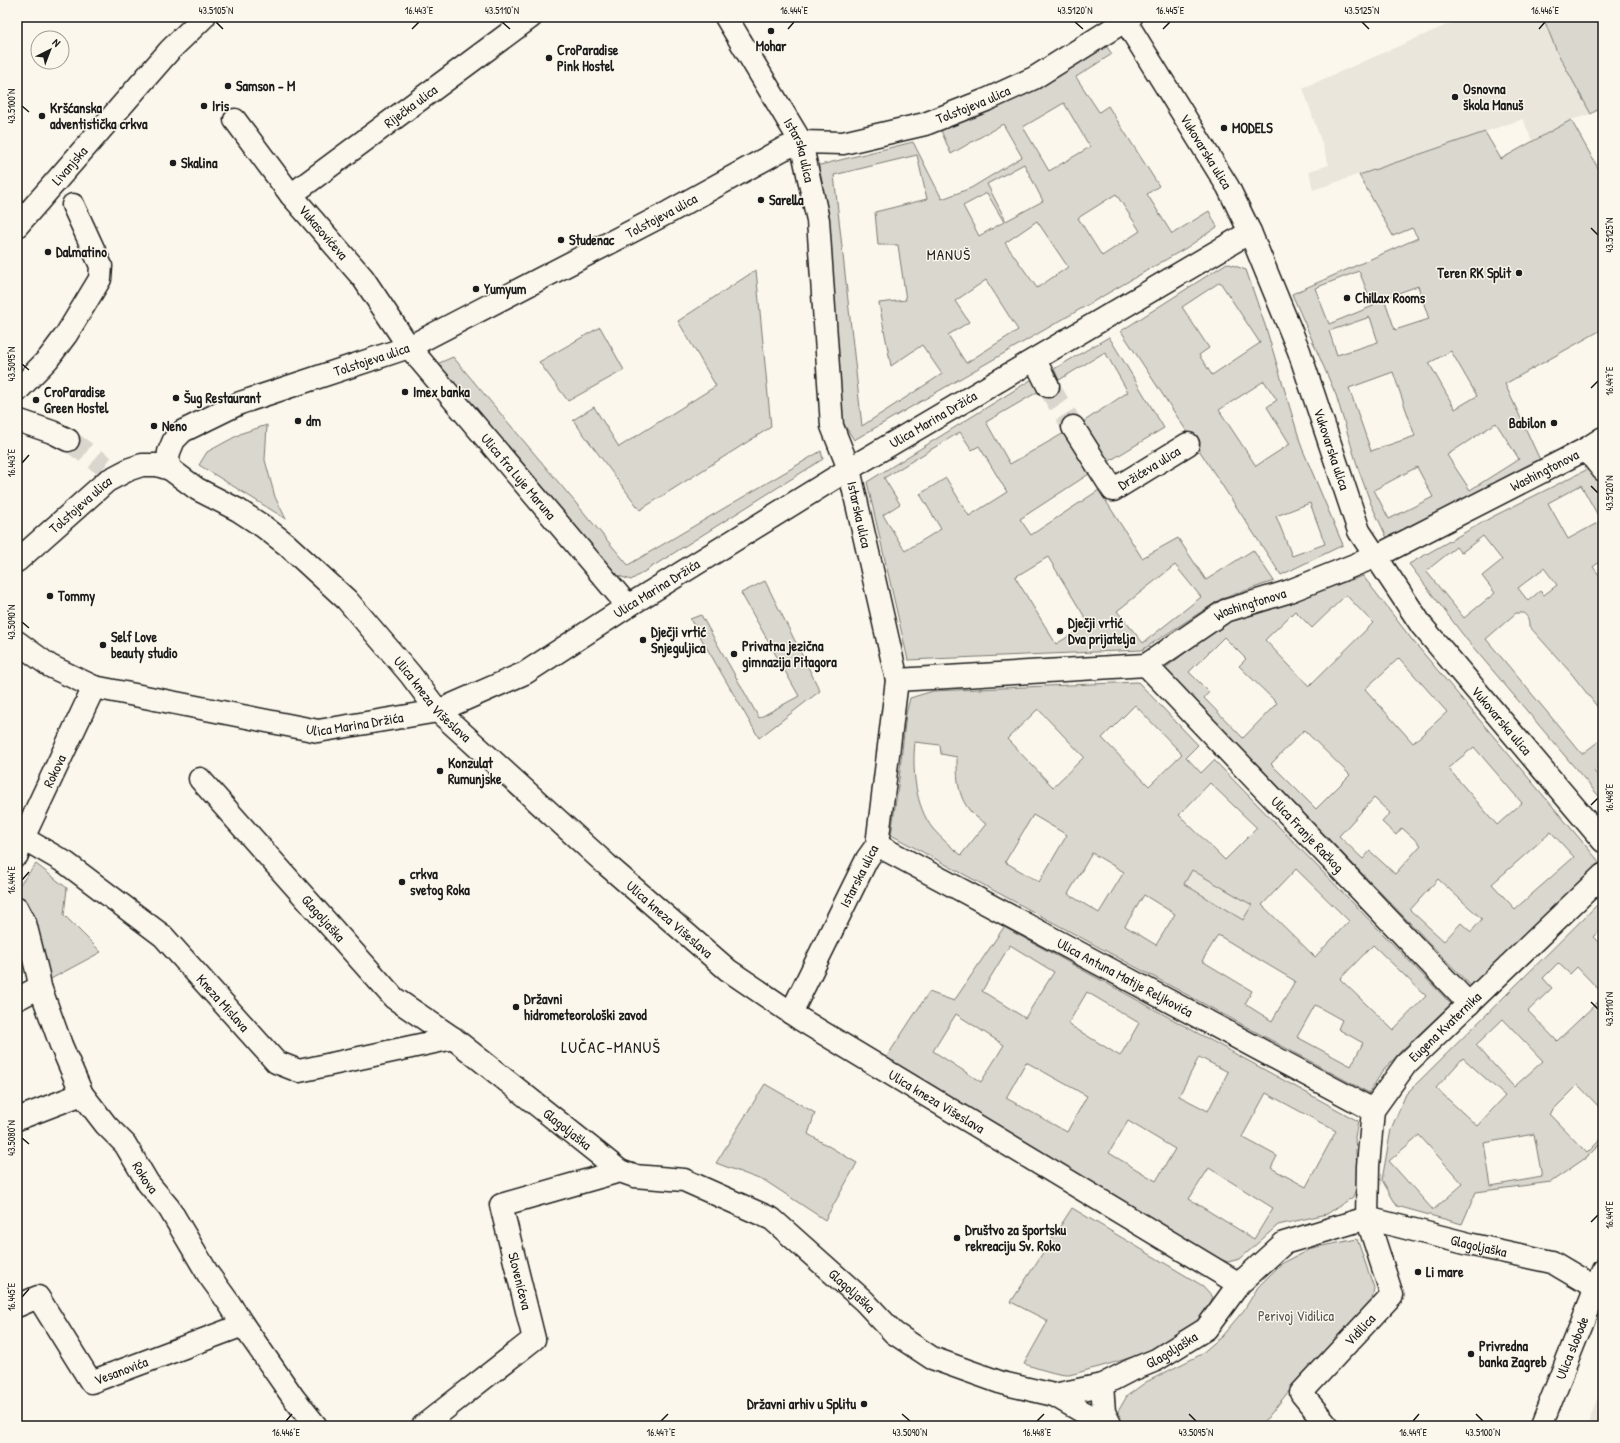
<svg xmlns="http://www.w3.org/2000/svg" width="1620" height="1443" viewBox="0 0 1620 1443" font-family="'Patrick Hand',sans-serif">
<rect width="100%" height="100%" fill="#fbf7ec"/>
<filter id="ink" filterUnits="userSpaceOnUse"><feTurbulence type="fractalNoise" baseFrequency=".025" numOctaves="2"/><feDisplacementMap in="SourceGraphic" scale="8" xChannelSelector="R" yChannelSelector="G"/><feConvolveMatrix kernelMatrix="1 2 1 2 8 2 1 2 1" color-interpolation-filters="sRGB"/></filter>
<g filter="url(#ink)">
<path fill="#eae6dc" d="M1465,17H1603V106L1591,114L1571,120L1532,141L1523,119L1313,190L1309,171L1329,165L1303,88Z
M1192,870L1252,905L1243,920L1184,884Z
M1603,1376V1426H1587L1599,1394Z"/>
<path fill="#dad7ce" stroke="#7b7a75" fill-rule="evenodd" d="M1543,17H1603V106L1591,114L1557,52Z
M1104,43L1112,54L1076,77L1099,112L1108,106L1159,186L1147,194L1172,234L1209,211L1217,227L1186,248L854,440L842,421L816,166L913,142L942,199L971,188L1022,157L1003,124L951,154L940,128ZM1064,103L1090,147L1049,171L1023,127ZM917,155L927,199L875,212L878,245H898L906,300L879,303L891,366L922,345L942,374L862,426L834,175ZM1024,164L1043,201L1006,221L987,184ZM987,193L1004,222L979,236L963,206ZM1116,194L1140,231L1102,256L1078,218ZM1037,221L1068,267L1037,288L1005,243ZM986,280L1018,330L966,363L948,335L969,322L955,301Z
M1571,120L1603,177V329L1505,384L1540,460L1388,540L1371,504L1358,468L1336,395L1292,294L1418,238L1412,228L1393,236L1359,175L1485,132L1501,159ZM1359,271L1373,306L1329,324L1315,288ZM1418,286L1429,319L1395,330L1384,298ZM1370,317L1378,342L1337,355L1329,331ZM1451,351L1477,396L1455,409L1429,363ZM1393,372L1415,436L1371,451L1349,388ZM1496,423L1519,459L1470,490L1447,455ZM1417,467L1433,497L1389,519L1374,490Z
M1227,263L1246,270L1266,328L1302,448L1343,545L1281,575L1121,331ZM1220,282L1260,343L1212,375L1199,355L1209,348L1182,307ZM1264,381L1277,400L1267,407L1290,444L1256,466L1219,410ZM1310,503L1325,544L1292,556L1276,516Z
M756,270L771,427L640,510L573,420L594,407L619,447L716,386L678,321Z
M600,327L624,370L568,401L539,362Z
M1109,337L1164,428L1106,463L1083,422L1128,392L1105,352L1059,380L1054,369Z
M453,357L628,565L821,451L823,459L631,580L616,575L437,364Z
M1034,378L1041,390L986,422L1010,464L1064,433L1089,474L1020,519L1031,535L1099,490L1142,558L1178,538L1206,580L1253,550L1274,581L1221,599L1142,650L908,660L867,482ZM960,432L972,450L979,446L1007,492L969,516L946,478L920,494L941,529L905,551L883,515L900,504L884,478ZM1048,557L1089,624L1056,644L1015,577ZM1175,565L1201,597L1143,643L1117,611Z
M267,425L265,460L275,497L286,519L199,465L207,452L242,433Z
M1590,468L1603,484V559L1593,567L1603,580V714L1571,673L1529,626C1529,620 1528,616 1523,613H1516L1486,639L1582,754L1603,738V763L1594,771L1603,782V801L1467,640L1409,564L1492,517ZM1581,485L1601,521L1568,539L1548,503ZM1483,536L1502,560L1482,576L1495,593L1464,618L1426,571L1456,547L1461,553ZM1544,568L1557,585L1544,595L1540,591L1528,601L1518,588Z
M1363,576L1413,641L1602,865L1471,986L1164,669L1225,622ZM1346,595L1373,623L1309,686L1265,640L1295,611L1312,628ZM1224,637L1246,659L1239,666L1277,703L1243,738L1204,698L1209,692L1189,672ZM1399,658L1447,712L1413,743L1365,689ZM1304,730L1350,775L1316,809L1271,764ZM1474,747L1522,803L1497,825L1448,768ZM1374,798L1390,813L1382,822L1396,835L1402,828L1421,845L1395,874L1370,851L1363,859L1339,836ZM1551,832L1574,857L1515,909L1492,884ZM1438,879L1482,919L1471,932L1461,923L1444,941L1410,910Z
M765,581L820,691L759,738L690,619L701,615L759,718L799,696L741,593Z
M1138,682L1198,745L1186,757L1201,773L1214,760L1451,1004L1401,1051L1382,1072L1369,1093L891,835L899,779L906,714L910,698L933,691ZM1135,705L1182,754L1149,786L1102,738ZM1038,709L1084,757L1053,787L1007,739ZM915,742L940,745L941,754L957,757C957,777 957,796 971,812C975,817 981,820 986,824L961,855C951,847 941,838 933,829C915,806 912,770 915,742ZM1210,783L1257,828L1225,860L1179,815ZM1033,815L1067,835L1039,882L1005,862ZM1092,853L1124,872L1099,913L1068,894ZM1296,869L1349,921L1315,957L1262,905ZM1192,870L1252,905L1243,920L1184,884ZM1144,895L1175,914L1156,945L1125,926ZM1218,935L1295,981L1272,1021L1245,1004L1252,991L1202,961ZM1373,945L1426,996L1393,1030L1340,979ZM1315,1005L1342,1020L1338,1029L1363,1043L1351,1066L1297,1037Z
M36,864L67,888L64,915L101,952L47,981L32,921L17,888Z
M1603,899V926L1593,937L1603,947V994L1577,967L1570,974L1558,963L1543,978L1552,988L1528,1011L1557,1041L1603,997V1061L1598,1066L1603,1071V1111L1578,1085L1549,1114L1587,1153L1603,1137V1141L1587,1157L1551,1182L1476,1192L1462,1224L1397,1206L1382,1180L1391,1129L1406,1094ZM1503,1019L1543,1061L1514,1087L1476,1045ZM1463,1058L1505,1096L1477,1126L1436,1088ZM1534,1134L1542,1177L1491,1186L1484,1143ZM1419,1135L1463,1184L1433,1210L1389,1161Z
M1004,927L1358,1121L1355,1137L1358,1183L1353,1197L1327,1214L1278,1225L1240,1259L1228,1262L1214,1257L884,1061L929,992L954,1001ZM1010,945L1054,972L1025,1018L982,991ZM1087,992L1139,1023L1120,1056L1068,1024ZM956,1014L1004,1045L981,1082L933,1051ZM1199,1057L1228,1072L1208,1111L1179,1096ZM1026,1062L1087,1096L1067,1132L1006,1098ZM1266,1093L1336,1131L1306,1187L1271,1168L1277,1156L1242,1137ZM1128,1121L1175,1149L1156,1181L1109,1153ZM1209,1168L1273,1208L1254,1239L1189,1199Z
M765,1084L815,1113L808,1134L857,1163L825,1220L767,1182L716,1163Z
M1072,1208L1203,1286L1213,1297C1195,1340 1140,1355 1099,1367C1089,1369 1079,1373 1069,1375C1060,1376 1034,1367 1024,1364L1048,1321L1011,1302Z
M1357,1239L1374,1288L1371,1305L1289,1391L1265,1421L1259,1426H1125L1116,1415L1127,1396L1146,1382L1200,1355L1221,1337L1244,1310L1258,1287L1281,1264L1312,1248Z"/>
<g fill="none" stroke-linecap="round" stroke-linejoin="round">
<path stroke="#dad6cd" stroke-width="22" stroke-dasharray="22 11" stroke-linecap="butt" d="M1048,386L1073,427
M68,440L105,466"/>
<g stroke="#1c1c1c" stroke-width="25">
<g id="street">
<path id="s1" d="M726,17L801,142L818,220L832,426L849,469L897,680L877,845L867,859L791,1013"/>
<path id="s2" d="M235,120L291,195L363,278L409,347L628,606"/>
<path id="s3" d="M291,195L531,17"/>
<path id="s4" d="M17,226L170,50L204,17"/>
<path d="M1039,368L1048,386"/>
<path d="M17,391L48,359L66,335L100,279L101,266L73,205"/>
<path d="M17,420L52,432L68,440"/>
<path id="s5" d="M1073,427L1113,490L1188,444"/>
<path d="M1586,449L1603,470"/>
<path id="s6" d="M170,469L168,460L169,452L174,440L183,431L240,403L409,347L669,212L783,149L801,142L843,143L925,124L986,100L1034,78L1131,17"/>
<path id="s7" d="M17,561L107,481L130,469L142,465H157L170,469L197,489L238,510L264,527L286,544L347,600L410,674L438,711L607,865L728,970L800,1019L1239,1284"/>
<path id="s8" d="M17,642L50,666L94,687L318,731L438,711L525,673L628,606L849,469L1250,232"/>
<path id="s9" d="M1146,665L1469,1004"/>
<path id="s10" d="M897,680L1146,665L1225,611L1287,592L1377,556L1586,449L1603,438"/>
<path id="s11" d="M200,779L394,998L453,1038L620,1171L634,1176L684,1180L772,1219L864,1301L894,1333L932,1358L1002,1383L1054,1395L1102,1385L1129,1371L1156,1360L1206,1329L1239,1284L1284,1243L1367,1218L1473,1245L1552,1262L1596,1288"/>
<path id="s12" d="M23,838L66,863L163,936L276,1062L299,1071L453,1038"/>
<path id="s13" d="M877,845L1373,1110"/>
<path id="s14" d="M17,855L23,838L94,687"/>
<path id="s15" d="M17,908L25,923L38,975L40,987L61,1045L82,1094L106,1125L125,1144L148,1183L169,1208L208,1274L229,1303L243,1325L293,1397L316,1426"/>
<path d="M17,999L40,987"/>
<path d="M17,1119L82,1094"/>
<path id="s16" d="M17,1306L38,1297L91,1382L243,1325"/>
<path d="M1102,1385L1104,1412L1111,1426"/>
<path d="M1054,1395L1107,1426"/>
<path d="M423,1426L534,1339L501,1205L620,1171"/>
<path id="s17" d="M1328,1426L1301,1393L1392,1295L1367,1218L1368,1166L1373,1110L1406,1064L1603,875"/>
</g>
</g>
<g stroke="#1c1c1c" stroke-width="25">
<g id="secondary">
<path id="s18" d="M1123,17L1228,187L1250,232L1299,351L1359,531L1422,626L1603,841"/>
<path id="s19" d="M1541,1426L1603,1270"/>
</g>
</g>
<use href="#street" stroke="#fbf7ec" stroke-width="22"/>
<use href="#secondary" stroke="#fbf7ec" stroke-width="22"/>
</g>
</g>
<path fill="none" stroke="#1c1c1c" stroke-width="1.5" d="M216,22L223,29M502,22L510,29M1075,22L1083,29M1362,22L1369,29M412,29L419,22M788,29L794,22M1163,29L1170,22M1539,29L1545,22M22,106L29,112M1591,228L1598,235M22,364L29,370M1591,388L1598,381M22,463L29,455M1591,486L1598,493M22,622L29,628M1591,805L1598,798M22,880L29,872M1591,1002L1598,1009M22,1138L29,1144M1591,1222L1598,1215M22,1297L29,1289M902,1414L910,1421M1189,1414L1196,1421M1476,1414L1483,1421M286,1421L292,1414M661,1421L668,1414M1037,1421L1044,1414M1413,1421L1419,1414"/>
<g fill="#1c1c1c" stroke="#fbf7ec" stroke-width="1.5">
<circle cx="771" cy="31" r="4"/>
<circle cx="549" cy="58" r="4"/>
<circle cx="228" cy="86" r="4"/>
<circle cx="1455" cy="97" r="4"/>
<circle cx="204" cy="106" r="4"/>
<circle cx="42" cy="116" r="4"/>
<circle cx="1224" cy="128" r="4"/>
<circle cx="173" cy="163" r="4"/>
<circle cx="761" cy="200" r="4"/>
<circle cx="561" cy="240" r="4"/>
<circle cx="48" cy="252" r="4"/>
<circle cx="1519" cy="273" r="4"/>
<circle cx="476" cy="289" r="4"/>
<circle cx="1347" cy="298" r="4"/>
<circle cx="405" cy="392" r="4"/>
<circle cx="176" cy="398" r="4"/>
<circle cx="36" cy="400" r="4"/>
<circle cx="298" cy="421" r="4"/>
<circle cx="1554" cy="423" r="4"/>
<circle cx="154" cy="426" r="4"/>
<circle cx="50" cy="596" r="4"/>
<circle cx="1060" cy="631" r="4"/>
<circle cx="643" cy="640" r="4"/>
<circle cx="103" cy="645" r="4"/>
<circle cx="734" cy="654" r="4"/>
<circle cx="440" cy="771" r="4"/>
<circle cx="402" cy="882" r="4"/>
<circle cx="516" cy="1007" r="4"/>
<circle cx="957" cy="1238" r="4"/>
<circle cx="1418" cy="1272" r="4"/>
<circle cx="1471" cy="1354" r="4"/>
<circle cx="864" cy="1404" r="4"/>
</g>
<g text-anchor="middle" stroke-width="3" stroke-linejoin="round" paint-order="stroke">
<g font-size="14" font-weight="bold" fill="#1c1c1c" stroke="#fbf7ec" text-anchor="start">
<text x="771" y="51" text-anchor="middle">Mohar</text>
<text x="557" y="55">CroParadise<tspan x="557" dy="16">Pink Hostel</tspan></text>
<text x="236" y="91">Samson - M</text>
<text x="1463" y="94">Osnovna<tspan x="1463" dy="16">škola Manuš</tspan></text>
<text x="212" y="111">Iris</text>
<text x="50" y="113">Kršćanska<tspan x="50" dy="16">adventistička crkva</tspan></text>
<text x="1232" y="133">MODELS</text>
<text x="181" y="168">Skalina</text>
<text x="769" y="205">Sarella</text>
<text x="569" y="245">Studenac</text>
<text x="56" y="257">Dalmatino</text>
<text x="1511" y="278" text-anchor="end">Teren RK Split</text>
<text x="484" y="294">Yumyum</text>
<text x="1355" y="303">Chillax Rooms</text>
<text x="44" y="397">CroParadise<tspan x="44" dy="16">Green Hostel</tspan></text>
<text x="413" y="397">Imex banka</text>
<text x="184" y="403">Šug Restaurant</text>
<text x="306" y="426">dm</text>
<text x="1546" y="428" text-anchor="end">Babilon</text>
<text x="162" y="431">Neno</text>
<text x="58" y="601">Tommy</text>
<text x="1068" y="628">Dječji vrtić<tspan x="1068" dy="16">Dva prijatelja</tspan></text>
<text x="651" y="637">Dječji vrtić<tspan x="651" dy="16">Snjeguljica</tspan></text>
<text x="111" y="642">Self Love<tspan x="111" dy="16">beauty studio</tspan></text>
<text x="742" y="651">Privatna jezična<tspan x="742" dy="16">gimnazija Pitagora</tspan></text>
<text x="448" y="768">Konzulat<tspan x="448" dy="16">Rumunjske</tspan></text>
<text x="410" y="879">crkva<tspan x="410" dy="16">svetog Roka</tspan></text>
<text x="524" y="1004">Državni<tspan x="524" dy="16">hidrometeorološki zavod</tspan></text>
<text x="965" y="1235">Društvo za športsku<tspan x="965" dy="16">rekreaciju Sv. Roko</tspan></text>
<text x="1426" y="1277">Li mare</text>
<text x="1479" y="1351">Privredna<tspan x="1479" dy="16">banka Zagreb</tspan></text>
<text x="856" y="1409" text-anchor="end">Državni arhiv u Splitu</text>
</g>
<g font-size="14" fill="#1c1c1c" stroke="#fbf7ec">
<text dy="5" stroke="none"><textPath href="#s6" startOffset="905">Tolstojeva ulica</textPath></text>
<text dy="5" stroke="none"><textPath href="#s3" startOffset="149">Riječka ulica</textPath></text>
<text dy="5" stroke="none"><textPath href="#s1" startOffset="153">Istarska ulica</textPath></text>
<text dy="5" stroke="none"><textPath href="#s18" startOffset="158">Vukovarska ulica</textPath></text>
<text dy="5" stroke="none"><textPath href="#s4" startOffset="80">Livanjska</textPath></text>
<text dy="5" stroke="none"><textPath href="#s6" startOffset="569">Tolstojeva ulica</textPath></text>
<text dy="5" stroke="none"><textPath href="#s2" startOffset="143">Vukasovićeva</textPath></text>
<text dy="5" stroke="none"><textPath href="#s6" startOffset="245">Tolstojeva ulica</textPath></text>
<text dy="5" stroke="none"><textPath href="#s8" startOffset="1015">Ulica Marina Držića</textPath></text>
<text dy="5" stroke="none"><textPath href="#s18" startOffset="482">Vukovarska ulica</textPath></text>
<text dy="5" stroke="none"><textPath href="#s5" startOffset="117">Držićeva ulica</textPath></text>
<text dy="5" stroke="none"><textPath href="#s10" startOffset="695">Washingtonova</textPath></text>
<text dy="5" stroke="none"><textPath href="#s2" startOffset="456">Ulica fra Luje Maruna</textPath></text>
<text dy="5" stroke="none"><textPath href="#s7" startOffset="85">Tolstojeva ulica</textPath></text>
<text dy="5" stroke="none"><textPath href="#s1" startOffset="525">Istarska ulica</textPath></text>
<text dy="5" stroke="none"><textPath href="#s8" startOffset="691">Ulica Marina Držića</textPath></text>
<text dy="5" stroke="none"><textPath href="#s10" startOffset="371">Washingtonova</textPath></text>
<text dy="5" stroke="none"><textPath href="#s7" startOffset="540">Ulica kneza Višeslava</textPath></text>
<text dy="5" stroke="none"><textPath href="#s18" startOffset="806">Vukovarska ulica</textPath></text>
<text dy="5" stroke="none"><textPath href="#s8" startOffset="355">Ulica Marina Držića</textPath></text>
<text dy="5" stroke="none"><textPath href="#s14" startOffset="92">Rokova</textPath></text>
<text dy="5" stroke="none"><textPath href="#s9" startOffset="234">Ulica Franje Račkog</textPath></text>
<text transform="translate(859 876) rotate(-63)" y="5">Istarska ulica</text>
<text dy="5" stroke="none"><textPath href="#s11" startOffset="186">Glagoljaška</textPath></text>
<text dy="5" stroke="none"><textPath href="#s7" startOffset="864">Ulica kneza Višeslava</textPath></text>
<text dy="5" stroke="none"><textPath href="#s13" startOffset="281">Ulica Antuna Matije Reljkovića</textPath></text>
<text dy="5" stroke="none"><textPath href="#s12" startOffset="261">Kneza Mislava</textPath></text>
<text dy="5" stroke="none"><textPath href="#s17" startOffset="476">Eugena Kvaternika</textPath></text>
<text dy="5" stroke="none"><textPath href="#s7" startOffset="1188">Ulica kneza Višeslava</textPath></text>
<text dy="5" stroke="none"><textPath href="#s11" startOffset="510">Glagoljaška</textPath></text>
<text dy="5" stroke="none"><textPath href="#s15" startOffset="303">Rokova</textPath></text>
<text dy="5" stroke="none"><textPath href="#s11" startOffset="1565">Glagoljaška</textPath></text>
<text transform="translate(520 1281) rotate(76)" y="5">Slovenićeva</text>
<text dy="5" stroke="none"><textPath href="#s11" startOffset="846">Glagoljaška</textPath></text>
<text dy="5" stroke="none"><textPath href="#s17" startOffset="129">Vidilica</textPath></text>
<text dy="5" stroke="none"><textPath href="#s19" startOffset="84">Ulica slobode</textPath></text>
<text dy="5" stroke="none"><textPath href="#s11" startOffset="1206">Glagoljaška</textPath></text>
<text dy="5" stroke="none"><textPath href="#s16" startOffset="155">Vesanovića</textPath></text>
</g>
<g font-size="14" fill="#555451" stroke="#fbf7ec">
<text x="1296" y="1321">Perivoj Vidilica</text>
</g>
<g font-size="15" letter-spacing="1" fill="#1c1c1c" stroke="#fbf7ec">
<text x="949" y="260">MANUŠ</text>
</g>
<g font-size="16" letter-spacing="1" fill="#1c1c1c" stroke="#fbf7ec">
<text x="611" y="1053">LUČAC-MANUŠ</text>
</g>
</g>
<rect width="1620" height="1443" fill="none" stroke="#fbf7ec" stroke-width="44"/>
<g transform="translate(50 50) rotate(42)"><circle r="19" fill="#fbf7ec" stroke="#a29f99"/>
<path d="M0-3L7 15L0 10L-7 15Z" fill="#1c1c1c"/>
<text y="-6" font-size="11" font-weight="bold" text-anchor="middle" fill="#1c1c1c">N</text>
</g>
<rect x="22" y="22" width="1576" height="1399" fill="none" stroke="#1c1c1c" stroke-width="1.5"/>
<g font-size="10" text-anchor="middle" fill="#1c1c1c">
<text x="216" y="14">43.5105°N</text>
<text x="419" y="14">16.443°E</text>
<text x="502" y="14">43.5110°N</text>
<text x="794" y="14">16.444°E</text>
<text x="1075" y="14">43.5120°N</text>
<text x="1170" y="14">16.445°E</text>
<text x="1362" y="14">43.5125°N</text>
<text x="1545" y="14">16.446°E</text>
<text transform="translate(11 106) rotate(-90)" y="4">43.5100°N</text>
<text transform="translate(1609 235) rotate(-90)" y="4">43.5125°N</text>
<text transform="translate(11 364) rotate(-90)" y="4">43.5095°N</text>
<text transform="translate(1609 381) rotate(-90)" y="4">16.447°E</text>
<text transform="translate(11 463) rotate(-90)" y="4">16.443°E</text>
<text transform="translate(1609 493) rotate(-90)" y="4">43.5120°N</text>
<text transform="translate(11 622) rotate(-90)" y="4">43.5090°N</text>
<text transform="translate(1609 798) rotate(-90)" y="4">16.448°E</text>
<text transform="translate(11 880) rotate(-90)" y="4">16.444°E</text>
<text transform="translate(1609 1009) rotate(-90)" y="4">43.5110°N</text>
<text transform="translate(11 1138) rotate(-90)" y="4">43.5080°N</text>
<text transform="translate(1609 1215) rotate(-90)" y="4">16.449°E</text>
<text transform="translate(11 1297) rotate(-90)" y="4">16.445°E</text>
<text x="286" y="1436">16.446°E</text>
<text x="661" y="1436">16.447°E</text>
<text x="910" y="1436">43.5090°N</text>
<text x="1037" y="1436">16.448°E</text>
<text x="1196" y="1436">43.5095°N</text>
<text x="1413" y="1436">16.449°E</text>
<text x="1483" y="1436">43.5100°N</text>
</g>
</svg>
